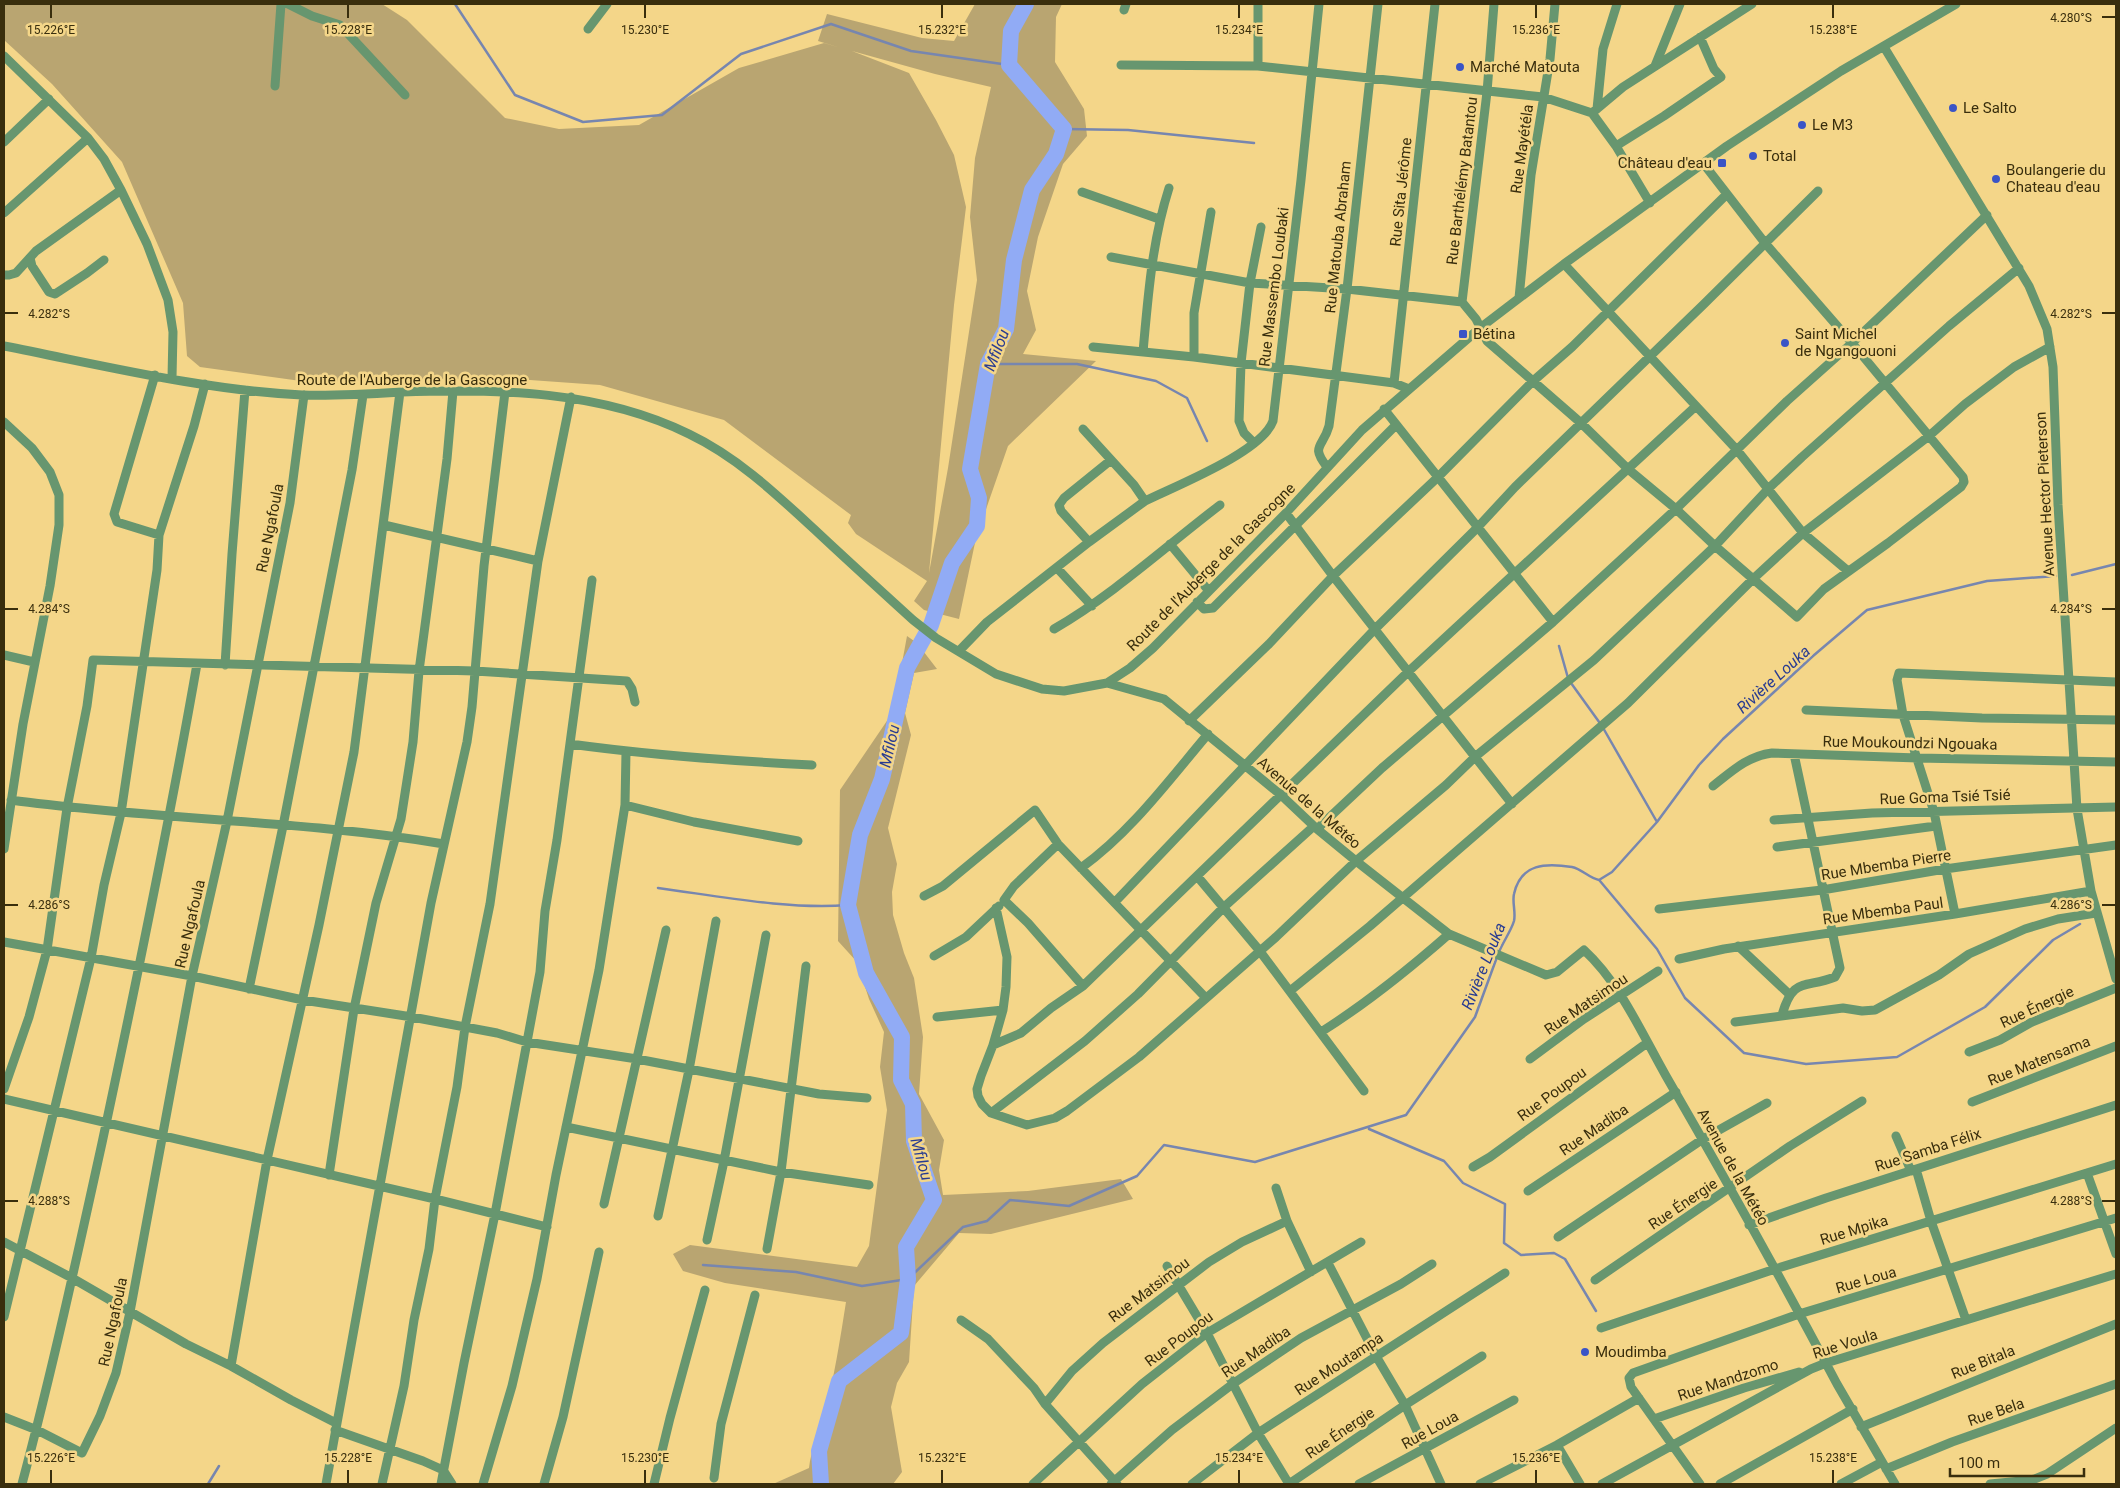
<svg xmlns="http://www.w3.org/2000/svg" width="2120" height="1488" viewBox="0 0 2120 1488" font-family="Roboto,sans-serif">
<rect width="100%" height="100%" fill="#f4d689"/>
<path fill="#b9a571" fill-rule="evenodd" d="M4,4H382L407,20L505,118L559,129L639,125L739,68L824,43L841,48L818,41L827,14L922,38L954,41L975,4H1062L1056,17L1055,62L1084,109L1087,136L1063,164L1038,237L1027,291L1036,330L1023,354L1096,361L1008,446L976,538L959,619L924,610L914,601L927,581L856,534L848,523L851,515L724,420L600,385L530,380L437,379L308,382L200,367L187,356L183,303L122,162L52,84L4,40ZM852,51L935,74L991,87L975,158L970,217L977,280L948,468L929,573L954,305L966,207L954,155L936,120L909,73Z
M907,636L917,643L937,669L914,673L905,713L911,735L888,828L897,864L892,892L893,915L904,953L914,978L923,1037L919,1094L944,1140L939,1170L943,1195L1028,1191L1121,1179L1133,1199L991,1234L959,1233L914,1286L909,1362L897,1383L891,1407L902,1472L893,1484H773L809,1468C811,1450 819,1434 824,1416C834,1379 840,1340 846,1302L725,1283L683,1271L673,1254L690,1245L857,1267L869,1246L887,1110L880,1067L884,1032L869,999L857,962L838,941L840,790L893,712Z"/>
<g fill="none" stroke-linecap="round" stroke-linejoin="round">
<path stroke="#7786af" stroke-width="2.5" d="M455,4L515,95L583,122L662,115L741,54L831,24L911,51L1009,65
M1064,129L1128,130L1254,143
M988,364H1077L1156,381L1187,398L1207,441
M2072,575L2116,564
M1559,646L1568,678
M1571,683L1602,726L1657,822
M1600,881L1657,949L1685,998L1744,1053L1806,1064L1897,1057L1985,1007L2053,940L2080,924
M658,888C718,896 789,910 848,905
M1499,952C1503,942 1511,931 1514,921C1516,912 1512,902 1514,894C1521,863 1546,863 1572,867C1582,869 1589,878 1599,880L1612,872L1657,822L1699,765L1723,739L1813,656L1867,610L1987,581L2056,576
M1369,1129L1444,1161L1463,1183L1505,1204L1504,1243L1521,1255L1554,1253L1565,1259L1596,1311
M703,1265L796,1272L862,1286L908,1279L963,1227L987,1221L1010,1200L1069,1206L1137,1176L1164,1145L1255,1162L1406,1115L1475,1017L1497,957
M208,1484L219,1466"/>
<path stroke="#91abf5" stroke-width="16" d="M821,1484L819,1451L839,1381L901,1333L908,1279L906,1247L934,1200L914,1141L913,1104L901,1080L902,1037L866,973L848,905L860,835L882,779L907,668L931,625L952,563L977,526L979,498L970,469L988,364L1006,329L1014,260L1032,190L1056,154L1064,129L1009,65L1011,31L1026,4"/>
<path stroke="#67966f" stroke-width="9" d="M288,4L312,16L340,25L405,95
M1258,4V66
M1124,10L1126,4
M588,29L607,4
M1884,47L2029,286L2047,329L2053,367L2058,505L2077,809L2091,891L2116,979
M4,56L88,138L104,159L121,190L147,244L168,300L173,332L172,378
M1121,65L1258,66L1543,97L1592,113L1616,146L1650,203
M1655,66L1680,4
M275,86L281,4
M1597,109L1603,49L1617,4
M1592,113L1623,87L1752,4
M4,142L49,99
M1616,146L1664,116L1721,77L1714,69L1700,37
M1082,192L1159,219
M4,213L88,138
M1111,257L1250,283L1347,289L1462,302L1476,319L1487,341L1581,423L1628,469L1676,509L1715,546L1797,617L1824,589L1888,543L1961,487L1964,482L1963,477L1852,343L1765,243L1703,163
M30,258L32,266L49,292L55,294L87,273L104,260
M1564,264L1737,450L1803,533L1848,571
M4,275H9L16,273L36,251L121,190
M1519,298L1531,175L1550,59L1555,4
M1462,302L1487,92L1494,4
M4,346C102,365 202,390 302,395C335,396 369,394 402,392C499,389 600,390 689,434C737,457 775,493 814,529C847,560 880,590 913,620L936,638L996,674L1042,689L1064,691L1107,683L1130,668L1153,648L1286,513L1362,430L1480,328L1564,264L1727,146L1841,71L1956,4
M1093,347L1194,357L1394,383L1409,389
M1143,352C1148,297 1152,241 1169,188
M1194,357V313L1211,212
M155,375L114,514L117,522L159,535
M1394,383L1435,4
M1384,409L1553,622
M4,422L32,448L50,472L59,495V525L50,586L23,724L4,849
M1254,443L1244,433L1239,421L1241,363L1250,283L1261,227
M1327,467C1310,445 1323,448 1329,426L1347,289L1378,4
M1145,501C1175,486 1262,452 1273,421L1301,180L1319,4
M1286,513L1333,576L1512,804
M384,525L538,561
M1089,542L1061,511L1059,505L1064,498L1111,460
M1170,544L1208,590
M1057,568L1092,606
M1197,602L1204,609L1213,608L1396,425
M1054,629C1114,594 1165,547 1220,505
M959,651L987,622L1089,542L1145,501L1134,485L1083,429
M4,655L34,662
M225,665L232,554L245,390
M1107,683L1164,699L1281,795L1317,829L1356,861L1449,934L1546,975L1557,972L1584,950C1620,983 1642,1034 1666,1076C1725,1178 1782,1280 1837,1384L1895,1484
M1806,710L1982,718L2116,720
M1189,721L1269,644L1333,576L1437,478L1532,382L1572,347L1726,195
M570,744C650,755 731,761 812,765
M1713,786C1732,771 1748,756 1772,753L1918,758L2116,762
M11,800C155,820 301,820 444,844
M625,805L694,822L798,841
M1774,820L1872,813L2116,807
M1317,829L1382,768L1553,622L1676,509L1787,401L1852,343L1987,215
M1058,844L1014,886L1004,900L1028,923L1083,986
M1777,847L1936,826
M1081,868C1131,832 1169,780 1208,734
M1197,876L1259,950L1364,1091
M924,896L943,886L1035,810L1058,844L1206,998
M1115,902L1375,629L1477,528L1515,487L1704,304L1818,191
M996,908L1007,957L1006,987L1003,1010L993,1045L981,1076L977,1089L978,1096L982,1104L991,1113L1027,1125L1055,1118L1067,1111L1139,1057L1276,937L1356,861L1446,785L1476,756L1594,660L1715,546L1769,488L1802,457L1949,326L2019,268
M1659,909L1822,890L1945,869L2116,845
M1955,914L1934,812L1903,715L1897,680L1899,673L2116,682
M4,942L192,976L303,1000L412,1017L497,1033L527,1042L637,1059L819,1094L867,1098
M1738,946L1789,994
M934,956L966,937L999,906
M1679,959L1724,949L1955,914L2091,891
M249,989L283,826L352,470L363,395
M1290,991L1370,926L1628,703L1753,579L1803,533L1929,436L1965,404L2014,367L2050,347
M1782,1015C1793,976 1805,989 1835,977L1840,968L1794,754
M937,1017L1003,1010
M1735,1022L1843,1008L1862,1011L1875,1010L1939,975L1969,954L2025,929L2058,919L2096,913
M1321,1032C1367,1003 1408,970 1449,934
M993,1045L1021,1033L1051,1008L1083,986L1409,671L1696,406
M1969,1052L2000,1040L2032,1022L2116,988
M1530,1059L1584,1019L1658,971
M4,1089L29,1017L47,950L67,808L87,706L93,660L475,671L627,681L632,689L635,702
M4,1099L435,1199L547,1227
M1972,1102L2116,1046
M991,1113L1085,1041L1138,994L1224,907L1314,826
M566,1127L781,1172L869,1185
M1896,1136L1911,1171
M1473,1167L1490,1157L1647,1043
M1916,1169L1931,1221L1966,1320
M2087,1173L2116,1254
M329,1175L354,1009L376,903L401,819L413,742L419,671L447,459L453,391
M1276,1188L1287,1221L1311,1272
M1528,1191L1676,1092
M604,1204L666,930
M658,1216L689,1070L716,921
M1749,1225L1826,1198L2116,1105
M1558,1237L1703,1139L1767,1103
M707,1240L724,1161L766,935
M4,1242L72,1278L186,1344L231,1366L291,1400L336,1423
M767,1249L781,1172L806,966
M1328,1263L1376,1356L1405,1405L1441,1484
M1167,1266L1207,1333L1258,1433L1289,1484
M1595,1280L1790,1146L1862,1101
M4,1317L91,958L104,885L121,813L157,570L159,535L194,426L205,384
M961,1320L988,1339L1034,1388L1045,1404L1117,1484
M1601,1328L1775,1269L2116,1164
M231,1366L267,1160L319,925L354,752L400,392
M1045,1404L1072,1371L1103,1343L1209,1262L1242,1242L1287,1221
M4,1417L37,1430L82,1453L100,1416L116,1373L130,1312L192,976L227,821L290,503L304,395
M1654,1419L1744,1388L1799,1372
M1861,1427L2116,1324
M335,1430L423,1461L443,1470L452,1484
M1557,1445L1580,1484
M1886,1469L1952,1442L2116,1384
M714,1478L721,1424L755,1295
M22,1484C52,1371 77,1257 102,1143C136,984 169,824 197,664
M326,1484L431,903L467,742L472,707L484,566L505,392
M382,1484L404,1386L414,1320L429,1249L435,1199L457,1087L465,1027L490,904L538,561L571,397
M441,1484L464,1363L495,1214L540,972L545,911L557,840L592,580
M483,1484L512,1386L537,1279L556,1175L599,970L625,805L626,752
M544,1484L563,1417L599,1252
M654,1484L670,1418L705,1290
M1033,1484L1142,1384L1207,1333L1361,1242
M1111,1484L1172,1430L1234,1383L1301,1338L1401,1284L1432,1264
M1192,1484L1258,1433L1505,1273
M1289,1484L1405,1405L1482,1356
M1359,1484L1514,1400
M1480,1484L1557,1445L1639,1398
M1602,1484L1811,1369L1826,1363L2116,1274
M1700,1484L1631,1387L1629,1378L1633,1373L1799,1314L2116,1218
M1720,1484L1853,1409
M1841,1484L1882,1462
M1990,1484L2032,1480L2047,1474L2116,1428"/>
</g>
<path fill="none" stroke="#392e0d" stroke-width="2" d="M51,5V18M348,5V18M645,5V18M942,5V18M1239,5V18M1536,5V18M1833,5V18M2102,17H2115M5,313H18M2102,313H2115M5,609H18M2102,609H2115M5,905H18M2102,905H2115M5,1201H18M2102,1201H2115M51,1470V1483M348,1470V1483M645,1470V1483M942,1470V1483M1239,1470V1483M1536,1470V1483M1833,1470V1483"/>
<g fill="#3a54c6" stroke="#f4d689" stroke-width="2">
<circle cx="1460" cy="67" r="5"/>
<circle cx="1953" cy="108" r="5"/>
<circle cx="1802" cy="125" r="5"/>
<circle cx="1753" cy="156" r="5"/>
<rect x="1717" y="158" width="10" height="10" rx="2.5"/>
<circle cx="1996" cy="179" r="5"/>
<rect x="1458" y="329" width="10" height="10" rx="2.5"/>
<circle cx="1785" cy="343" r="5"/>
<circle cx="1585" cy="1352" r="5"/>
</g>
<g text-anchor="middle" stroke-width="5" stroke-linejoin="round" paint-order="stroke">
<g font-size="15" fill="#392e0d" stroke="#f4d689" text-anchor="start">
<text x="1470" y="72">Marché Matouta</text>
<text x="1963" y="113">Le Salto</text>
<text x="1812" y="130">Le M3</text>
<text x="1763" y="161">Total</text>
<text x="1712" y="168" text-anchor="end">Château d'eau</text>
<text x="2006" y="175">Boulangerie du<tspan x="2006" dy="17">Chateau d'eau</tspan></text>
<text x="1473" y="339">Bétina</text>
<text x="1795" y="339">Saint Michel<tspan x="1795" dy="17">de Ngangouoni</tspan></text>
<text x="1595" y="1357">Moudimba</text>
</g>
<g font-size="15" fill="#392e0d" stroke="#f4d689">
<text transform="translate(1522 149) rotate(-82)" y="5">Rue Mayétéla</text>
<text transform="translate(1462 181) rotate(-83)" y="5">Rue Barthélémy Batantou</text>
<text transform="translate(1401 192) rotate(-84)" y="5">Rue Sita Jérôme</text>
<text transform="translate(1338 237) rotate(-84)" y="5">Rue Matouba Abraham</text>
<text transform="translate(1274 287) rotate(-83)" y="5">Rue Massembo Loubaki</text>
<text x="412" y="385">Route de l'Auberge de la Gascogne</text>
<text transform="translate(2045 494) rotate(-93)" y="5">Avenue Hector Pieterson</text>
<text transform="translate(270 528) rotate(-79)" y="5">Rue Ngafoula</text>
<text transform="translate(1211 567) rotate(-45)" y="5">Route de l'Auberge de la Gascogne</text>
<text transform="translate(1910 743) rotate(1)" y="5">Rue Moukoundzi Ngouaka</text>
<text transform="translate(1945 797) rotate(-2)" y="5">Rue Goma Tsié Tsié</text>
<text transform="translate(1309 803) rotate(41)" y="5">Avenue de la Météo</text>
<text transform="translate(1886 865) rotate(-9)" y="5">Rue Mbemba Pierre</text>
<text transform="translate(1883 911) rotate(-8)" y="5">Rue Mbemba Paul</text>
<text transform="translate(190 924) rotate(-77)" y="5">Rue Ngafoula</text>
<text transform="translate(1586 1004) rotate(-34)" y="5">Rue Matsimou</text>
<text transform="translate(2037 1007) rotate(-25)" y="5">Rue Énergie</text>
<text transform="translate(2039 1061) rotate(-22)" y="5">Rue Matensama</text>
<text transform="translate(1552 1094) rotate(-36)" y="5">Rue Poupou</text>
<text transform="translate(1594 1130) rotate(-34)" y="5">Rue Madiba</text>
<text transform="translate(1928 1150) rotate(-18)" y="5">Rue Samba Félix</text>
<text transform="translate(1733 1167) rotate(61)" y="5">Avenue de la Météo</text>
<text transform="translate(1683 1204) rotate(-34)" y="5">Rue Énergie</text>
<text transform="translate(1854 1230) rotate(-17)" y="5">Rue Mpika</text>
<text transform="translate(1866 1280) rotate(-16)" y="5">Rue Loua</text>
<text transform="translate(1149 1290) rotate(-37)" y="5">Rue Matsimou</text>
<text transform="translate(113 1322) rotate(-78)" y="5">Rue Ngafoula</text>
<text transform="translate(1179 1339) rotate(-37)" y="5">Rue Poupou</text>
<text transform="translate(1845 1344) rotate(-18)" y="5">Rue Voula</text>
<text transform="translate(1256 1352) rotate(-34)" y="5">Rue Madiba</text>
<text transform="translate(1983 1362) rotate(-22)" y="5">Rue Bitala</text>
<text transform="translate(1339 1364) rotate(-33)" y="5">Rue Moutampa</text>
<text transform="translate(1728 1380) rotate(-18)" y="5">Rue Mandzomo</text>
<text transform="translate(1996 1412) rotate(-19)" y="5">Rue Bela</text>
<text transform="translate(1430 1430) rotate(-29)" y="5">Rue Loua</text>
<text transform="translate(1340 1433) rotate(-34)" y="5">Rue Énergie</text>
</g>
<g font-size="16" font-style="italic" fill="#293c91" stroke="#f4d689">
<text transform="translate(996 350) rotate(-69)" y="6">Mfilou</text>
<text transform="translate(1773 679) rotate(-42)" y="6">Rivière Louka</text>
<text transform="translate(889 746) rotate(-77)" y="6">Mfilou</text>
<text transform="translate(1483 966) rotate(-68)" y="6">Rivière Louka</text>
<text transform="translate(922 1159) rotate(74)" y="6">Mfilou</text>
</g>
</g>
<g font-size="12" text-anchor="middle" fill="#392e0d" stroke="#f4d689" stroke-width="5" stroke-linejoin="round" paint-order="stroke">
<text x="2071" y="22">4.280°S</text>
<text x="51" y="34">15.226°E</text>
<text x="348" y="34">15.228°E</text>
<text x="645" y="34">15.230°E</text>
<text x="942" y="34">15.232°E</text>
<text x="1239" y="34">15.234°E</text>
<text x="1536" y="34">15.236°E</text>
<text x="1833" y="34">15.238°E</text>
<text x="49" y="318">4.282°S</text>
<text x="2071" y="318">4.282°S</text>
<text x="49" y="613">4.284°S</text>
<text x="2071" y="613">4.284°S</text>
<text x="49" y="909">4.286°S</text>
<text x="2071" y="909">4.286°S</text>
<text x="49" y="1205">4.288°S</text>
<text x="2071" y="1205">4.288°S</text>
<text x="51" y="1462">15.226°E</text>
<text x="348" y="1462">15.228°E</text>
<text x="645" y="1462">15.230°E</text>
<text x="942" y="1462">15.232°E</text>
<text x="1239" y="1462">15.234°E</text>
<text x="1536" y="1462">15.236°E</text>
<text x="1833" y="1462">15.238°E</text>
</g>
<rect width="2120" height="1488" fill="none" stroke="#392e0d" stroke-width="10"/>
<path d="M1950 1468v8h134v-8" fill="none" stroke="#392e0d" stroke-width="2.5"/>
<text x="1958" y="1468" font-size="15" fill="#392e0d" stroke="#f4d689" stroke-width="4" paint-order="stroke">100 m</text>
</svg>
